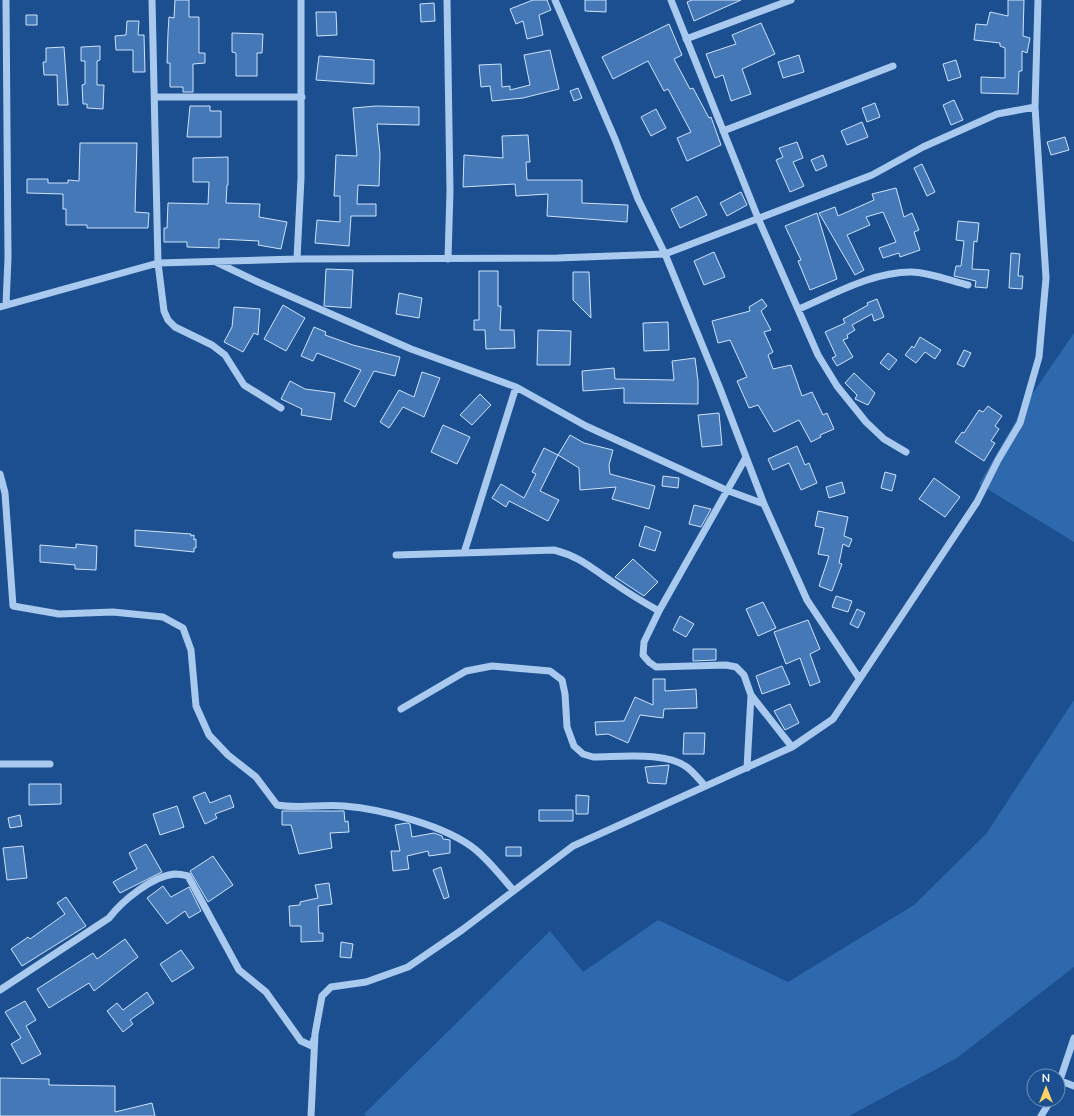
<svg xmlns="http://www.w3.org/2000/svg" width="1074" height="1116" viewBox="0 0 1074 1116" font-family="Mulish,sans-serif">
<rect width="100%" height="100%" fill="#1b4f8f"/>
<path fill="#2e69ad" d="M1074,333V542L979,484L1028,400Z
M1074,700V967L957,1058L849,1116H366L364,1114L550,931L583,972L658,920L788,982L914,905L986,834Z"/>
<path fill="#4478b7" stroke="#cfe3fa" d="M175,0H189V17H199V53H205V63L193,64V92H183V87H170V63H167L168,33L169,17L174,18Z
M533,0H547L551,10L539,15L543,35L527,39L523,21L516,24L510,9Z
M585,0H606V12L585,11Z
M692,0H741L694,21L687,2Z
M1008,0H1024L1023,36L1030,38L1027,53L1022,51V71H1019L1018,94L981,93V77L1005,78V48L1000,46V43L974,40L976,24L987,25L990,12L1008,16Z
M434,3L435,21L421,22L420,4Z
M316,12H336L337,35L317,36Z
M26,15H37V25H26Z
M127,21H139L138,35H144L145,72H133V50H116L115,36L126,35Z
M761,23L775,54L742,69L751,94L731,101L723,75L715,78L706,54L736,44L732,35Z
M669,24L682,55L674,59L690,89L693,88L709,118L711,117L721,145L687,161L677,138L691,132L668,89L664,91L648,61L613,79L602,57Z
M232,33L263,34L262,53H257V76H236V53L232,52Z
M100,46V60L97,61V85H104L103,109L87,108V104H83L82,85L85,84V61H81V47Z
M64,47L68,105H58L57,75H44L43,62H46V48Z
M550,50L559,89L523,98L492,101L490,86L481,87L479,65L501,64L502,87L510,86V90L530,85L524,55Z
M799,55L804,72L783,78L778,62Z
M319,56L374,60V84L316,80Z
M956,60L961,77L948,81L943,64Z
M578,88L582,98L574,101L570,91Z
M954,100L963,120L951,125L943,105Z
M875,103L880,117L867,122L862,108Z
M190,106H210V111H221V137H187Z
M376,106L419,107V125L377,124L380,154L379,186L358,185L357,204H376V216H351L349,246L315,243L317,220L340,222V196H334L336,155L357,156L353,108Z
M656,109L666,128L651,136L641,117Z
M862,122L868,137L847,145L841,131Z
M528,135L530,162H526L527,180H582V203L628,205L627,222L547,216L548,194L516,196L515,184L463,187L464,155L503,158L502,136Z
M1065,137L1069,150L1051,155L1047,142Z
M797,142L803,158L793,162L804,186L790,192L776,160L783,157L779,148Z
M80,143H137L135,212L149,213L148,228H87V225H66V209H63V194L27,193V179H48V183H68V180L79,181Z
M823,155L827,166L816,171L811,160Z
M228,157V185H227L226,203L260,204L259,217L287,222L281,249L258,245L259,241L219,239V248L187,247V242H164V228H167L168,203L208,204L209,182H193V158Z
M922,164L935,192L927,196L914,168Z
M896,188L904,217L912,213L919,230L914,232L920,250L900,257L899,253L883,258L879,248L896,242L883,212L866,217L870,225L847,235L864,270L855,275L819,213L835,207L838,216L874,200L872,194Z
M741,192L747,205L727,216L720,203Z
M697,196L707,215L680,228L671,209Z
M817,213L837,279L810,290L798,261L801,260L785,226Z
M958,221L979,223L977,242L974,241L972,269L989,270L987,288L975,287L976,281L954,276L956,266H961L964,241L956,240Z
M714,252L725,277L704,285L694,261Z
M1011,253L1020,254L1018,276H1023L1022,289L1009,288Z
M326,269L353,270L351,308L324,306Z
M479,271H498V306H501L500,330H514L515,348L486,349L485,330H474V320H479Z
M573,272H589L591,318L573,300Z
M399,293L422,298L419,318L396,314Z
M762,299L767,306L761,311L771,330L764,332L773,352L768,355L773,369L791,365L802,396L812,392L823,415L827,413L834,429L820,435L821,437L811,442L799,420L774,432L758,405L749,408L737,381L747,377L730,340L718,343L712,321L750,311L749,307Z
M877,299L884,317L874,321L872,314L852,325L855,330L847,335L848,338L843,340L853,357L837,366L832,358L836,356L825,332L845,323L843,319L868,305L867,303Z
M283,305L305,318L286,351L264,339Z
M234,307L260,309L258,335L254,333L243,352L224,342L232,327Z
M668,322L669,350L644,351L643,323Z
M314,327L326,332L325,335L353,345L400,357L395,376L374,371L355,407L344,401L361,370L317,353L313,361L301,356Z
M538,330L571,331L570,365H537Z
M920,337L941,350L935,359L925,352L916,363L905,355L912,346L914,348Z
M964,350L971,353L964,367L957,364Z
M888,353L897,360L889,370L880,363Z
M695,358L698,381V404L624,403V388L583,391L582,371L614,368L615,379L674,380L672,361Z
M422,372L440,378L424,417L403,407L389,428L380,422L399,390L414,397Z
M854,373L875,393L868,405L855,399L857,395L845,383Z
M290,381L305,389L335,393L331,420L301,415L302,409L281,399Z
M480,394L491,405L472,425L460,415Z
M988,406L1002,416L995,426L999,429L991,441L995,443L984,461L955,442L962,432L964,433L979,410L983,412Z
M719,413L722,445L702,447L698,415Z
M443,425L470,437L457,464L431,452Z
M570,435L584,443L613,450L609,465L610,474L655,486L649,509L612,499L616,487L580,490L579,468L558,455Z
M797,446L805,465L809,463L817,483L801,490L789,463L773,470L768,459Z
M544,448L558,455L540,491L559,500L548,521L509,501L506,507L492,498L501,484L524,498L536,474L532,472Z
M885,472L896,475L892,491L881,488Z
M663,476L679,478L678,488L662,486Z
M934,478L960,497L945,517L919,499Z
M842,482L845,493L829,498L826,487Z
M694,505L711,509L701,527L689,524Z
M818,511L848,517L844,536L852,539L849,547L843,544L839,563L842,564L832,591L819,586L829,556L818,554L824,528L815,526Z
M645,526L661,532L655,551L639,546Z
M135,530L191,534V536L194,535V540L196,539V548H194V552L135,546Z
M76,544L97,546L96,570L75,569V565L40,562V545L76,548Z
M633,559L658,582L644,596L615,577Z
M836,596L852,601L848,612L832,607Z
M763,602L776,628L758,636L746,609Z
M857,609L865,613L858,628L850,624Z
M680,616L694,624L686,637L673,630Z
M808,620L820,649L810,654L820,682L810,686L800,658L786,664L774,632Z
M693,649H716V660L693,661Z
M782,666L790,684L762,694L756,676Z
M653,679H665V691L696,689L697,708L664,709L663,718L640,715L628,743L608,734L596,735L595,722L624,721L635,697L653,705Z
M790,704L799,723L785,730L774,711Z
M684,733H705L704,754H683Z
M669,765L666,784L648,783L645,767Z
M29,784H61V804L29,805Z
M205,792L210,803L230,795L234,807L215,814L217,818L205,824L193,797Z
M576,795L589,796L588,814H576Z
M177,806L184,827L160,835L153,814Z
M539,810H573V821H539Z
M282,811H344L345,822L348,821L349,832L330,833L332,848L299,854L291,825H282Z
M20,815L22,826L10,828L8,818Z
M407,823L410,824L412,837L434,833L442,836L443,839L450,840V853L429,856L428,851L407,856L409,869L393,871L391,851H400L395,825Z
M146,844L162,872L120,893L113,882L137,869L129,853Z
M23,846L27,878L7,880L3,848Z
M506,847H521V856H506Z
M213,856L233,885L208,902L190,871Z
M441,867L449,897L444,899L433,870Z
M329,883L332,904L318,906L319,933H323V941L301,942V926H290L289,906L300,905V902L318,898L315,885Z
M163,886L171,897L189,887L201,911L189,918L185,911L167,924L147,898Z
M66,897L86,926L22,966L11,949L28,937L30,939L65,914L57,903Z
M125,939L138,957L94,991L89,983L49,1008L37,989L93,953L97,959Z
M341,942L353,944L351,958L340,957Z
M181,950L194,968L172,982L160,964Z
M147,992L154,1003L130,1020L133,1024L123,1032L107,1011L117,1003L123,1010Z
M25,1001L36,1020L26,1026L41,1054L22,1064L11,1044L21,1038L5,1012Z
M0,1078L49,1079V1085L115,1086V1112L152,1103L155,1116H0Z"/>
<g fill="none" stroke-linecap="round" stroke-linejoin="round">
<path stroke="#a9c9ee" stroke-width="7" d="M6,0L8,258L6,305
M152,0L158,263L164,311L168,320L175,327L212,345L225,355L244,385L281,408
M447,0L450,191L448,259
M555,0L615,139L638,199L665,254L719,386L764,504L807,600L859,678
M671,0L758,218L818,355L837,386L866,422L884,439L906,452
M686,39L791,0
M155,97H302
M723,131L893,66
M297,259L301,178V0
M216,262L258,282L411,349L516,387L586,426L726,490L764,504
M0,307L158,263L297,259L557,258L665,254L872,175L923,147L997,114L1035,107
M799,309C834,294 872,272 911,272C928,272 952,281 968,285
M745,459L659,611L644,642L643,655L649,662L656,667L726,665L736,667L744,675L751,695L792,747
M0,474L5,493L13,606L59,614L113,612L163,617L183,628L191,650L196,706L209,735L228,755L256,777L277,805C299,809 322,804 344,806C382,809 447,826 476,850C490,862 501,876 513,890
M464,553L516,387
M396,555L554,550C581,557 591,568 614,583C628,593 643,602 659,611
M401,709L466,671L492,666L550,671L562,680L565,694L567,727L574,746L583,754L593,757C620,757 667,751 688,768C694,773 700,780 705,786
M0,764H50
M747,768L751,695
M0,990L109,918C122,901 152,876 175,874C179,874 184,875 188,876L239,970L266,992L301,1041L312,1046L314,1039
M1061,1081L1074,1086
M1058,1086L1074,1038
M311,1116L315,1034L322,996L331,987L366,982L408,967L462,930L573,846L792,747L833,719L977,502L998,460L1020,423L1039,357L1046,278L1035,107L1038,0
M1041,1116L1051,1100"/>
</g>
<g transform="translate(1046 1088)"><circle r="19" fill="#1b4f8f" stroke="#7695bc"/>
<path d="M0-3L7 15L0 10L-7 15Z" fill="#ffd166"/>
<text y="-6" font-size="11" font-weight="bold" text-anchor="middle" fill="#ffffff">N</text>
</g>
</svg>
